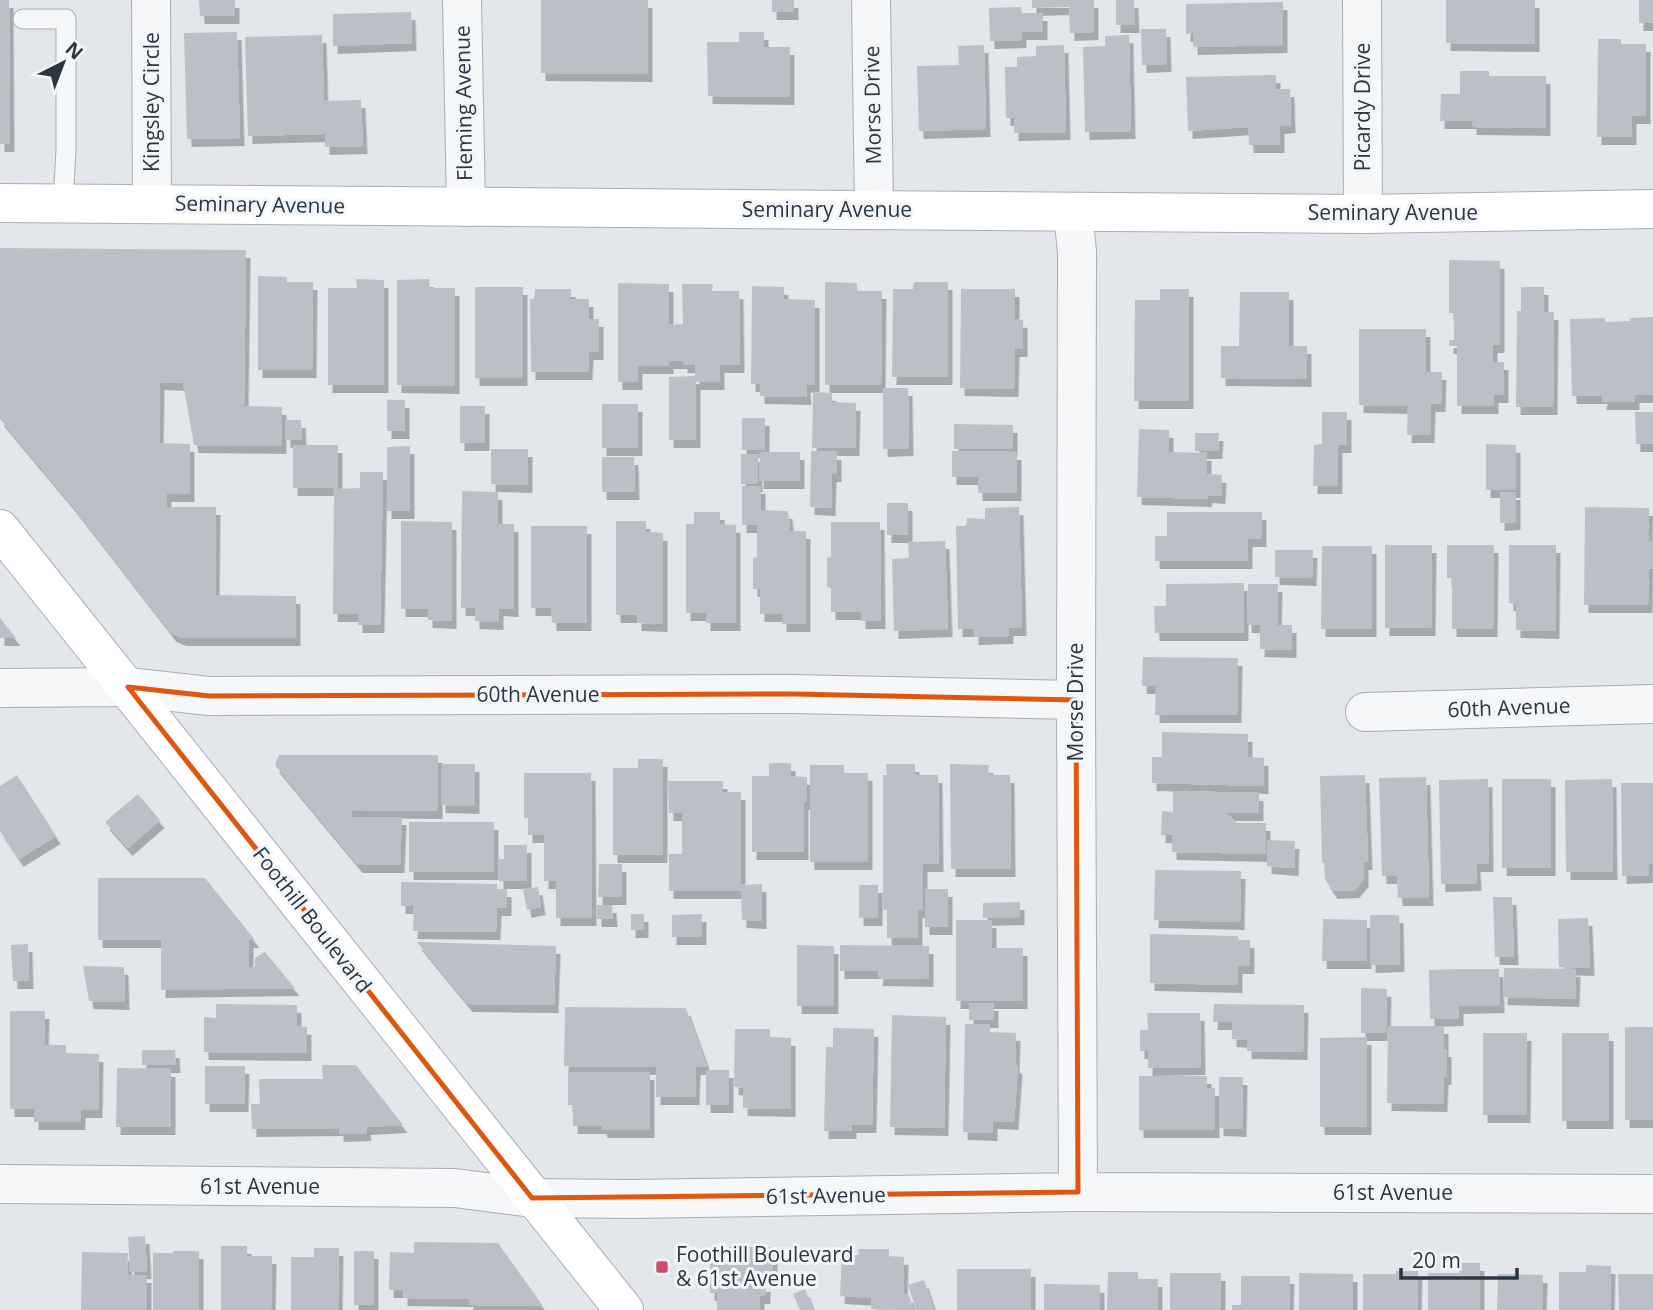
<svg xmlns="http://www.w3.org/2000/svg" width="1653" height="1310" viewBox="0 0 1653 1310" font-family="'Open Sans',sans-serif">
<defs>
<filter id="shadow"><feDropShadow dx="4.5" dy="8" stdDeviation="0" flood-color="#0004"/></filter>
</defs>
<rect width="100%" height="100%" fill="#e3e7eb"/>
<path fill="#bbc0c8" filter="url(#shadow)" d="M0,0H9L10,144H0Z
M199,0H235V16H200Z
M541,0H648V74L541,73Z
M772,0H794V12H772Z
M1032,0H1094V32L1070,33L1069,7L1032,8Z
M1116,0H1134L1135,25H1116Z
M1446,0H1535V44L1446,43Z
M1639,0H1653V23H1639Z
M1283,2V45L1193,47V33L1186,34V4Z
M1021,7L1022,13H1043V32H1022V40L990,41L989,8Z
M411,12L412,43L333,46V14Z
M1141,29H1166L1167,64L1142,65Z
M237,32L240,138L187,139L184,33Z
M739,32H764V47H790V97L708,96L707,42H739Z
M322,35L324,101L361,100L363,146L325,147V134L248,136L245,37Z
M1129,35L1131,131L1085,132L1083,47L1105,46V36Z
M1598,39H1621V44H1646V116H1632V137H1597Z
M984,45L986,129L919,131L917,66L959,65L958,46Z
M1064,45L1066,132L1014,133V118H1006L1005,67H1017V57L1036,56V46Z
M1460,71H1489V76H1546V128L1472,127V121H1440L1441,94H1460Z
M1276,75V89H1290L1291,125L1280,126V145H1249L1248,127L1188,131L1186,77Z
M0,248L246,250L244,406L282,407V446L194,445L183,383L160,382L159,443L190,444V494H167L166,507H216L215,595L296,596V638H182L172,634L72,505L0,419Z
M1449,260L1500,261V345H1493V362H1504V395H1494V406H1457V346H1449V340H1454V313H1449Z
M258,276L287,277V282H313L312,370H258Z
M356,279L384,280V385H328V288H357Z
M429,279L430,288H455V386L397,385V280Z
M825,282L857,283V291H882L881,385H825Z
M914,282H948V377H892L893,289H913Z
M618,283L669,284V325L683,324L682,284H713L712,291H739L740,365H720V382H696V440H669V377L695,376V365H683V361H669V366H638V382H618Z
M752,286L784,287V299L815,300V384L806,385L807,397L760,396V384H751Z
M475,287H523V378H475Z
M1521,287H1544V312H1554L1553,407H1516L1517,311H1521Z
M535,289H571V299H589V319H599V352H589L588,372H531L530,299H534Z
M961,289H1015V319L1023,320V349H1015L1014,389L960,388Z
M1160,289H1189V401H1134L1135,300H1160Z
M1240,292H1289V346H1307V379L1221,378V346H1239Z
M1653,317V395H1635V402H1602L1603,396H1572L1570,319L1605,318V322L1630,321V318Z
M1359,329H1426V372H1442L1441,404H1431L1430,435H1407L1408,406L1359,405Z
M883,388H908L909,448L883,449Z
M813,392L832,393V402L856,403L855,448H812Z
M387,400H405V431H387Z
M602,404H638V448H602Z
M460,406H485V443H460Z
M1322,412H1347V445H1338V486H1313L1314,445L1322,444Z
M1635,412H1653V444H1636Z
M742,418H765V450H742Z
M285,420H301L302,439L286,440Z
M954,424L1013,425V449H954Z
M1139,429L1169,430V452L1207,453V474L1222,475L1221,496L1208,495L1207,499L1137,497Z
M1195,433H1219L1218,451H1195Z
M1486,444L1516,445V490H1486Z
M293,445H338V489L360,488V472H383L380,625H358V614H333L334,488H293Z
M410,446V511H387V447Z
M491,449H528V485L491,484Z
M811,451L837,452V474H832L831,508L810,507Z
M952,451L1017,452V493H978V477H952Z
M760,452H800V481H759Z
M741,454H758V484H741Z
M602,457H634L635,492H602Z
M742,486H761V510L788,511L790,531H806V624H782V614H760V589H753V558L757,557V525H742Z
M462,491L498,492V524H514V609L499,608V622L475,621V608H461Z
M1500,492H1516V522L1500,523Z
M887,503H908V535H887Z
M1019,507L1022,628H1009V636L974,637V629H958L956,526H966L967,518L985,519V508Z
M1585,507L1649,508L1648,541H1653V569H1649L1648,605H1584Z
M694,512H720V524L736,525V623H706V613H686V524H694Z
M1167,512H1262V539H1248V561H1155V536H1167Z
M401,521L452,522V621L428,620V609H401Z
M616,521H646V532L663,533V624L637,623V615H616Z
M831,522H880L881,621H861V612H831V588L827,587V557L831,558Z
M531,526H587V623H552L551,608H531Z
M945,541L948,629L894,631L892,559L909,558L908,542Z
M1385,545H1432L1431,628H1385Z
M1447,545H1494L1493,629H1452V578H1447Z
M1509,545H1556L1555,631L1516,630V604L1509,603Z
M1322,546H1372V629H1321Z
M1275,550H1313L1312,578L1275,577Z
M1244,583V633H1155L1154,606H1166V584Z
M1248,584H1278L1277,625H1292V650L1260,649V625H1247Z
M0,618L16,638H0Z
M1143,657L1238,658L1237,715H1155L1156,686H1142Z
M1162,732L1248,734V757L1264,758V786L1152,783V757H1162Z
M279,755H438V811L352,810V817H402L400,865H358L275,765Z
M638,759H663V855H613V768H638Z
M769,763H791V776L807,777V802H804V852H752V776H769Z
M441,764H475V806L441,805Z
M886,764H915V775H938L939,864H923V910H918V938H887V910H883V775H887Z
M950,764L989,765L988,775H1010L1011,869H951Z
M810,765H844V773H868V862H810Z
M524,773H591L592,918H556V881H544V835H528V818H524Z
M17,775L56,836L19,859L0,831V786Z
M1365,775L1368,862H1364V879L1355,890L1333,891L1325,879L1324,863H1322L1320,776Z
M1426,777L1429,898H1398L1397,876H1382L1379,778Z
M1488,779L1489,864H1476L1477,883L1441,884L1439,780Z
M1502,779H1551V868H1502Z
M1612,779L1613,872H1566L1565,780Z
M668,781H723V792H741V885L762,884V921L742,920L741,891H669V854H682V813H669Z
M1621,783H1653V863L1648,864L1649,875L1622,876Z
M1173,791L1259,793V813H1226L1237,823H1266V854L1172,852V835H1161L1162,811L1173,812Z
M138,794L160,820L128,848L105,822Z
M409,822H494V872H409Z
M1268,840L1295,841L1294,868L1267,866Z
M504,845H527V881H499V859H504Z
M599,864H622V897H598Z
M1155,870L1241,871L1240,922L1154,920Z
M98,878H205L255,940H249V967H255V958L265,952L295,988L161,990V940H98Z
M401,882L497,884V889H507V908H497L496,932L413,931L414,906H401Z
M859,885H878V918H859Z
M538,887L541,907L527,910L523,889Z
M925,889H948V927H925Z
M1493,897H1512L1514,957H1495Z
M1020,902V917L983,918V903Z
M597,905H612L613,919H597Z
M631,914H644V930H631Z
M702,914V937H672V915Z
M1370,915H1399L1400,964L1371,965Z
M1588,918L1590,968L1559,967L1558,919Z
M1323,919L1367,920V961H1322Z
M956,920H992V948H1023V1001H956Z
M1150,934L1238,936L1239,940H1250V966H1238V985L1150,983Z
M417,942L556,946L554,1005L468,1004Z
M28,944L29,981H13L11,945Z
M797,945L834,946V1006H797Z
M840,945L929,946V979L878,978L879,971H840Z
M83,966L124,967L125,1002L89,1001Z
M1504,968L1576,969L1575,999L1503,997Z
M1458,969H1499L1500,1005L1459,1006V1018L1430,1019L1429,970Z
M1361,988L1387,989L1386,1033H1361Z
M969,1003H994V1020H969Z
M216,1004L297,1005V1026L307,1027V1053L204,1052V1017L216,1018Z
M1214,1004L1304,1005L1303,1052L1247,1051V1040L1232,1039V1022H1213Z
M565,1007L686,1008L707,1067H696L695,1097H656V1067L564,1066Z
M10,1011H45L44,1045H66V1053L99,1054L98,1110H81V1122H34V1109H10Z
M1147,1013H1200L1201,1067L1148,1068V1051H1140V1030H1148Z
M892,1015L946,1017L944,1128L890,1127Z
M965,1024H990V1032L1016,1033L1015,1065L1018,1066L1014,1122L993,1121V1133L963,1132Z
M1388,1026H1444V1049H1447V1077H1444L1443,1104L1387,1103Z
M1625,1027H1653V1120H1625Z
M833,1028L874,1029L872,1125H852V1131H824L826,1047H833Z
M735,1029H770V1037L791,1038V1109L743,1108V1088L734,1087Z
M1483,1033H1527L1526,1115H1483Z
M1562,1033H1609V1121H1562Z
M1367,1037V1127H1320V1038Z
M142,1050H175L176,1065H142Z
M322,1065H356L403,1125L366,1127L367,1133L339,1134V1128L252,1129L251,1104H260L259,1079H323Z
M205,1066H245L244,1104H205Z
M117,1068L171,1069V1127H116Z
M706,1070H729V1105H706Z
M568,1072H650V1130H603L602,1126H573V1105H568Z
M1139,1076H1207V1088H1215V1130H1139Z
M1219,1077H1243L1242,1129L1219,1128Z
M145,1236L147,1271L130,1272L128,1237Z
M414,1242L498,1243L543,1306L469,1305V1299L403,1298V1290H389L390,1252L414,1253Z
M221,1246H247V1256H272L271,1310H221Z
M717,1247H773V1277H760V1284H766V1296H760V1310H717V1293H710V1263H717Z
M314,1248H339L338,1310H291V1257H314Z
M858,1249H889V1256L904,1257L903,1294L909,1295L914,1310L871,1309L872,1298L840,1296L842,1254L859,1255Z
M173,1251H199V1310H153V1253H173Z
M354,1251H374V1305H354Z
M82,1252L128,1253L127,1275H147V1310H81Z
M1459,1263H1480V1310H1428V1273H1459Z
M1586,1265L1611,1266L1610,1310H1559V1272H1586Z
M957,1269H1031V1310H957Z
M1396,1271H1418L1417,1310H1363V1274H1396Z
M1108,1272H1138V1279H1158V1310H1107Z
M1170,1273H1221V1310H1170Z
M1299,1273L1353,1274V1310H1299Z
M1498,1274L1543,1275L1542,1310H1497Z
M1618,1274H1653V1310H1619Z
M1241,1276H1290L1289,1310H1232V1305H1241Z
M924,1280L934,1310H916L908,1285Z
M1044,1284L1100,1285V1310H1044Z
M805,1289L813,1309L812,1310H800L793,1294Z"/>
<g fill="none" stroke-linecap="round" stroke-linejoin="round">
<g stroke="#a8aeb5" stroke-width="21">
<path id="lane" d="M23,19H66V150L63,203"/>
</g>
<g stroke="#a8aeb5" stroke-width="40">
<path id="street" d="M151,0L152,204
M462,0L466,207
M871,0L874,210
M1362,0L1363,214
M1073,212L1077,252L1076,700L1078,1192
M0,688L128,687L209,696L793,694L1076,700
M1365,712L1653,704
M0,1184L455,1188L532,1198L630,1199L1078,1192L1653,1194"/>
</g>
<g stroke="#a8aeb5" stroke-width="40">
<path id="secondary" d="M0,203L1363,214L1653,209
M0,529L624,1310"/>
</g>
<use href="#lane" stroke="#f6f7f9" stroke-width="19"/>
<use href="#street" stroke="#f6f7f9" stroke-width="38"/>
<use href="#secondary" stroke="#fff" stroke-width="38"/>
</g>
<path fill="none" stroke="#df570f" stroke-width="5" stroke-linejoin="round" d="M128,687L209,696L793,694L1076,700L1078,1192L532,1198Z"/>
<rect fill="#cc4d69" stroke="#f3f6f8" stroke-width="2.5" x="655" y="1260" width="14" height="14" rx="3.5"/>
<g text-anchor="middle" stroke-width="6" stroke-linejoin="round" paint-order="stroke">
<g font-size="21" fill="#2b3643" stroke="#f3f6f8">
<text transform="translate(152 102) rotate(-90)" y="7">Kingsley Circle</text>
<text transform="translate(464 103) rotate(-91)" y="7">Fleming Avenue</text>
<text transform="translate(873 105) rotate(-91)" y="7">Morse Drive</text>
<text transform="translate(1363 107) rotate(-90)" y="7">Picardy Drive</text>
<text transform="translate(260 205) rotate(1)" y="7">Seminary Avenue</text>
<text x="827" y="217">Seminary Avenue</text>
<text x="1393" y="220">Seminary Avenue</text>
<text x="538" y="702">60th Avenue</text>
<text transform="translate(1076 702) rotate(-90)" y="7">Morse Drive</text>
<text transform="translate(1509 708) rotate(-2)" y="7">60th Avenue</text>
<text transform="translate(312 920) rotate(52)" y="7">Foothill Boulevard</text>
<text x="260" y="1194">61st Avenue</text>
<text x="1393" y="1200">61st Avenue</text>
<text transform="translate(826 1196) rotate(-1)" y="7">61st Avenue</text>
</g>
<g font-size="21" fill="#2b3643" stroke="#f3f6f8" text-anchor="start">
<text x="676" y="1262">Foothill Boulevard<tspan x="676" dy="24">&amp; 61st Avenue</tspan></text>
</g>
</g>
<g transform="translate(63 63) rotate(42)" stroke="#f3f6f8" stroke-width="5" paint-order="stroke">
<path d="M0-5L12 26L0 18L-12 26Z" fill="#2b3643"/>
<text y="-10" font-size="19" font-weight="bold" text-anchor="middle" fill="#2b3643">N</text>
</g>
<path d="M1401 1268v10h116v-10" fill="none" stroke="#2b3643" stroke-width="3.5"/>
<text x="1412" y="1268" font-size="21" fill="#2b3643" stroke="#f3f6f8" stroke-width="5" paint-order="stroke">20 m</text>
</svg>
